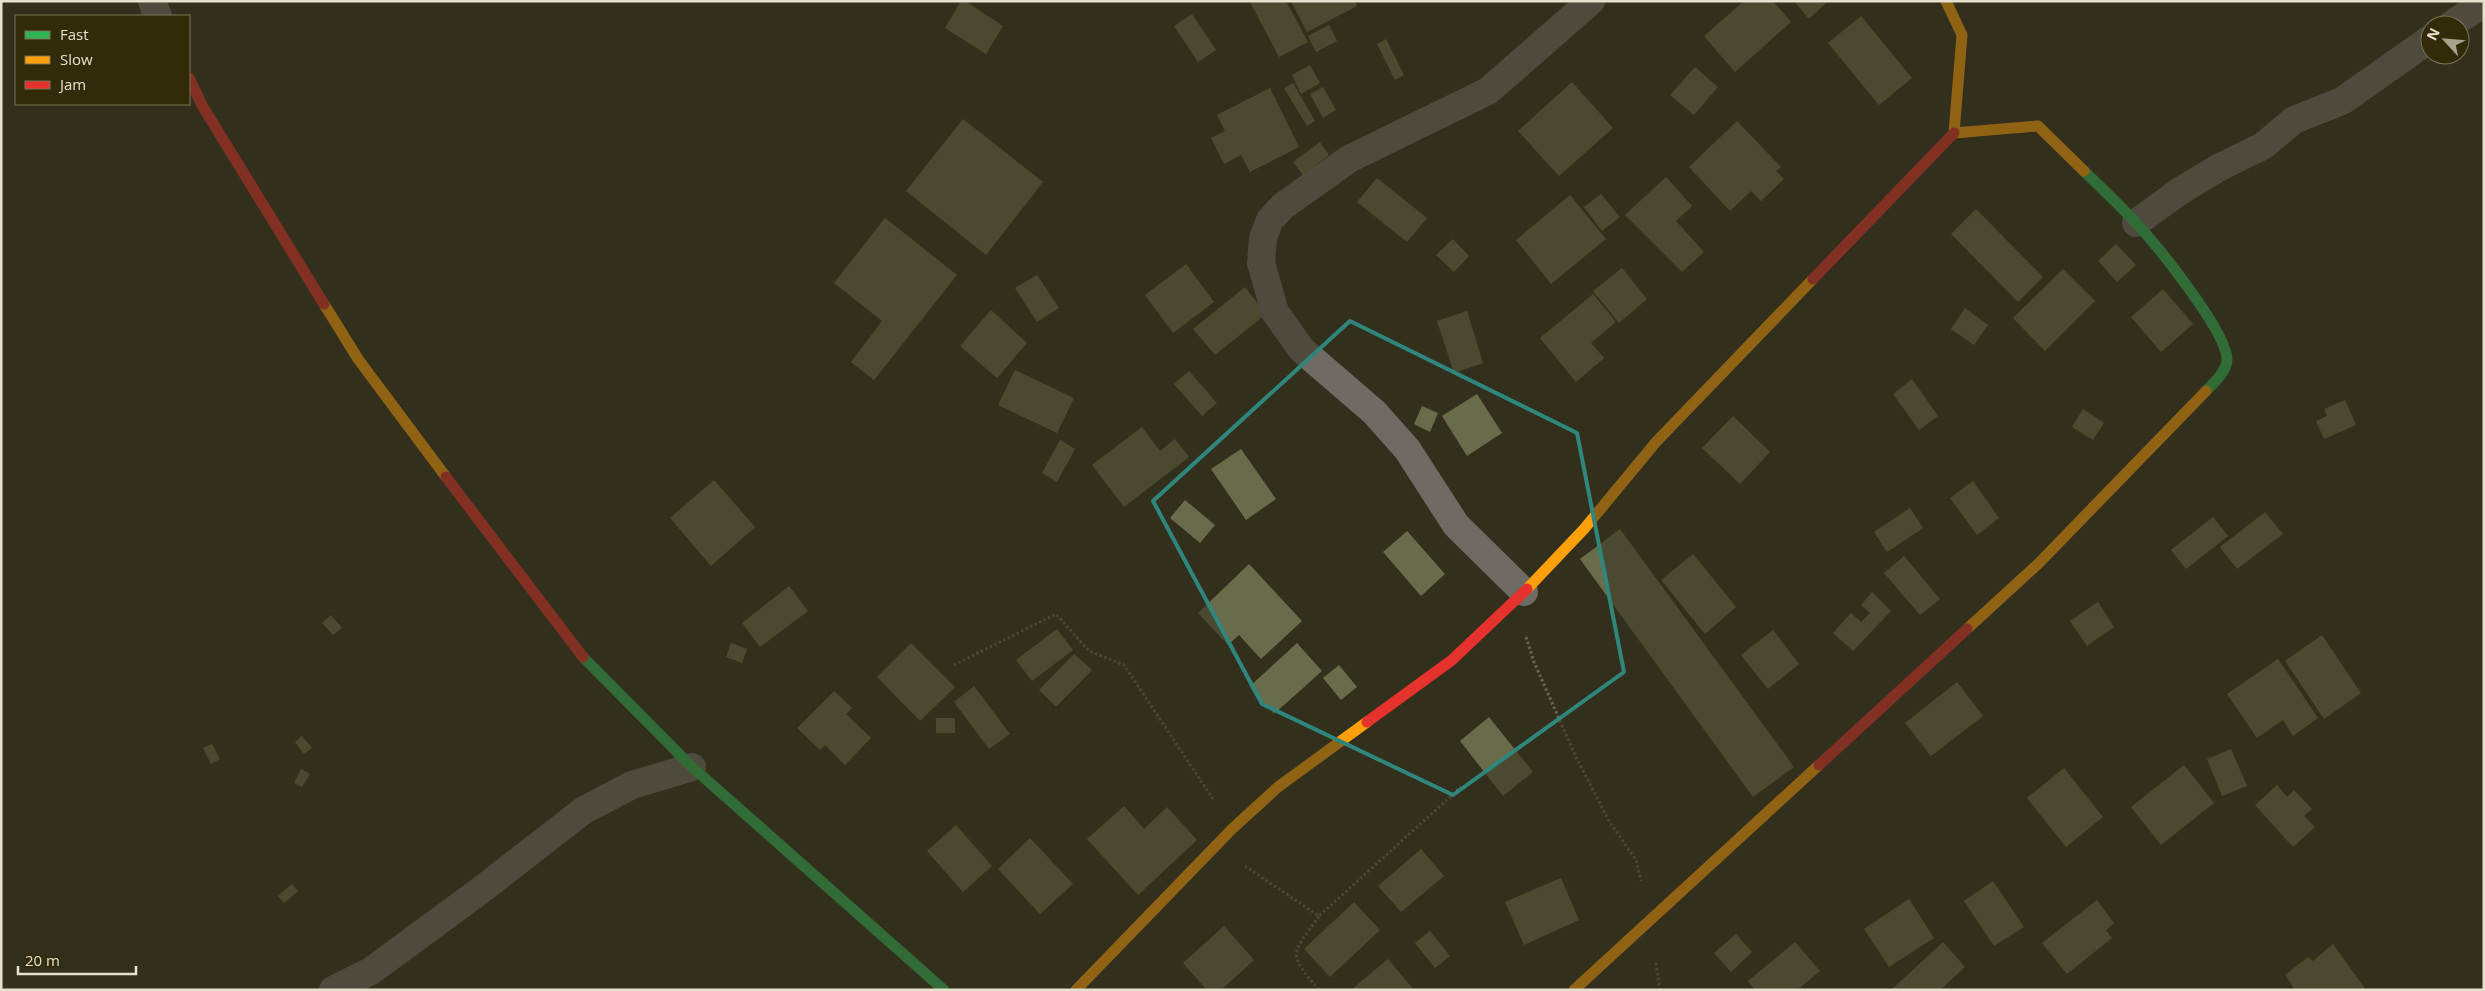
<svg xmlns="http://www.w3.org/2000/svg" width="2485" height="991" viewBox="0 0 2485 991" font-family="'Open Sans',sans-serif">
<rect width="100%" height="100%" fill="#332f1d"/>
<path fill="#696c4a" d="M961,1H965L1003,26L986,54L945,28Z
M1252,1H1286L1308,42L1279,57L1250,2Z
M1291,1H1355L1357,6L1307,32Z
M1744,1H1773L1791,22L1735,72L1704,36Z
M1794,1H1828L1809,19Z
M1192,14L1216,50L1198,62L1174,26Z
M1861,16L1912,78L1879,105L1828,43Z
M1329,25L1337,41L1316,52L1308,36Z
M1386,39L1404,75L1395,80L1377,44Z
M1310,65L1320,83L1301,94L1292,75Z
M1695,67L1718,87L1694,115L1670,95Z
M1572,82L1613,128L1559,176L1518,131Z
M1293,83L1315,121L1307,126L1284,88Z
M1323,87L1336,110L1323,118L1310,94Z
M1270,88L1299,147L1250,172L1241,155L1224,164L1211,138L1225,131L1217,115Z
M963,119L1043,182L986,255L906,191Z
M1737,121L1781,167L1776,171L1784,179L1761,201L1751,191L1730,211L1689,167Z
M1320,142L1329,155L1303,175L1293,162Z
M1666,177L1692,206L1676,221L1704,252L1682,272L1625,215Z
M1377,178L1427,218L1407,242L1357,202Z
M1601,194L1620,217L1602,231L1584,207Z
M1570,195L1606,239L1551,284L1516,240Z
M1976,209L2043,277L2018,302L1951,234Z
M885,218L957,275L874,380L851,362L882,321L834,283Z
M1453,239L1469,256L1454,272L1436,255Z
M2116,244L2136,265L2117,282L2098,261Z
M1186,264L1214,302L1173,333L1145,295Z
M1622,268L1647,299L1619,323L1593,291Z
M2063,269L2095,301L2045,351L2013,318Z
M1037,275L1059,308L1037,322L1015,288Z
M1245,287L1266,314L1215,355L1193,329Z
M2163,289L2193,324L2161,352L2131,317Z
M1593,294L1616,322L1591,343L1604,358L1576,382L1540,338Z
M1965,308L1988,325L1974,345L1951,329Z
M991,310L1027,343L997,378L960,346Z
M1467,311L1483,363L1454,373L1437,321Z
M1015,370L1074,398L1057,433L998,405Z
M1189,371L1217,403L1202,416L1174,384Z
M1912,379L1938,416L1919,430L1893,394Z
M1477,394L1502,433L1467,456L1442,416Z
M2345,400L2356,425L2324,439L2316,421L2327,416L2324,409Z
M1422,406L1438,413L1430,432L1414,424Z
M2083,409L2104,423L2093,440L2072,427Z
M1733,416L1770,452L1740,484L1702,448Z
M1142,427L1160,451L1175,439L1189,457L1124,507L1092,465Z
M1060,440L1075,449L1057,482L1042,473Z
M1241,449L1276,499L1246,520L1211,469Z
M714,480L755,527L711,566L670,518Z
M1973,481L1999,518L1977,535L1950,498Z
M1185,500L1215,525L1200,543L1170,518Z
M1910,508L1923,528L1887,552L1874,532Z
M2265,512L2283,534L2237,569L2220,547Z
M2213,517L2228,536L2186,569L2171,550Z
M1620,529L1794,767L1753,797L1580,559Z
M1407,531L1445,574L1421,596L1383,552Z
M1693,554L1736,607L1705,634L1661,580Z
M1904,556L1940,599L1920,615L1884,573Z
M1249,564L1302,621L1261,659L1239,635L1228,645L1198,613Z
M789,586L808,611L760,647L742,623Z
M1872,592L1891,611L1853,651L1833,633L1851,613L1861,622L1870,613L1861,605Z
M2098,602L2114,627L2087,646L2070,621Z
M331,615L342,628L333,635L322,623Z
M1057,629L1073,650L1032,681L1016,660Z
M1773,630L1799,664L1768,689L1741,655Z
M2322,635L2361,693L2324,719L2285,661Z
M731,643L747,649L742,663L726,657Z
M911,643L955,687L920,721L877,677Z
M1297,643L1322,671L1274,714L1249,687Z
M1074,654L1092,670L1056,707L1039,690Z
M2278,659L2318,718L2293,736L2283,720L2257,738L2227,694Z
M1339,665L1357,687L1341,700L1323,678Z
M1957,682L1983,716L1931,756L1905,723Z
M974,686L1010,734L989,749L954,702Z
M834,691L852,708L846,714L871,738L845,765L825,745L820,750L797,728Z
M1489,717L1533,772L1503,796L1460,741Z
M936,718H955V733H936Z
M302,736L312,748L304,754L295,742Z
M212,744L220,759L211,764L203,748Z
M2231,749L2247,786L2222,796L2207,759Z
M2184,765L2214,803L2161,845L2131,807Z
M2064,768L2103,817L2066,847L2027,798Z
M301,769L310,774L302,787L294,783Z
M2277,785L2287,797L2294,790L2312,809L2304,816L2315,827L2293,847L2255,805Z
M1124,806L1144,829L1167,807L1197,840L1138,895L1087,839Z
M956,825L992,866L963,892L927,851Z
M1030,838L1073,884L1040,914L998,869Z
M1421,849L1444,876L1401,912L1378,886Z
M1561,878L1579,920L1524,945L1505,902Z
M1993,881L2024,927L1994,946L1964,901Z
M292,884L298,891L284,903L278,896Z
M1909,899L1934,938L1889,967L1864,929Z
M2097,900L2114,923L2106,930L2112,938L2067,974L2042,943Z
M1354,902L1380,930L1330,977L1304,949Z
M1224,926L1254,960L1221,990H1207L1183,963Z
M1430,931L1450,956L1435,968L1415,943Z
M1736,934L1752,952L1731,972L1714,953Z
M1795,942L1820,971L1797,990H1755L1748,981Z
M1943,942L1965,967L1940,990H1891Z
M2333,944L2366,990H2295L2285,975L2308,957L2313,961Z
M1388,959L1414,990H1351Z"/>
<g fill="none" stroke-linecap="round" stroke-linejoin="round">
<path stroke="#69655a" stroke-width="3" stroke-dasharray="2.5 2.5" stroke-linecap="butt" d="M1526,637L1534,662L1576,757L1609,821L1636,860L1641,881
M954,665L1056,614L1089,651L1124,665L1213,799
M1245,866L1319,916L1461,787
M1656,963L1660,990
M1319,990C1286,951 1292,956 1319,916"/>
<path stroke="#6f6a64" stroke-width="28" d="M152,1L158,16
M2451,25L2484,3
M2136,223L2180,191L2220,167L2263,146L2294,120L2342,101L2430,39
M1524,592L1456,525L1407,449L1374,412L1302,350L1275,312L1261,263L1263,238L1270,220L1283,206L1349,159L1488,91L1591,1
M333,990L371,971L481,890L584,810L632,785L692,767"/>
<path stroke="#30b455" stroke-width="11" d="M2084,171C2101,188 2119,204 2135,222C2156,244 2228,333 2227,360C2226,372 2214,383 2206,391
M583,657L692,767L944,990"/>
<path stroke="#ff9f0a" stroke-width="11" d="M1946,1L1962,35L1954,133L2038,126L2084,171
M324,304L358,359L446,477
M1527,589L1584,529L1656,442L1813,279
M1967,629L2038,564L2206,391
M1076,990L1232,829L1278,787L1367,722
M1574,990L1819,765"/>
<path stroke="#e5322d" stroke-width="11" d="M189,78L203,107L324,304
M1813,279L1954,133
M446,477L583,657
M1367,722L1452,660L1527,589
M1819,765L1967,629"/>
</g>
<path d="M0 0H2485V991H0ZM1350,321L1577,433L1624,672L1453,795L1262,704L1153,501Z" fill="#332f1d" fill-opacity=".55" fill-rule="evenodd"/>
<path fill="none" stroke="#2f867c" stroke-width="4" stroke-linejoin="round" d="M1350,321L1577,433L1624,672L1453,795L1262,704L1153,501Z"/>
<rect width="2485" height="991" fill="none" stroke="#e5e1ce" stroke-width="5"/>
<rect x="15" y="15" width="175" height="90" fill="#322b09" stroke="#7a7458"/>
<rect x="25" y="31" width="25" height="8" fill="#30b455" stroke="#7a7458"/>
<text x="60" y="40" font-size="15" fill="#e5e1ce">Fast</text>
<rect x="25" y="56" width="25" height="8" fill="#ff9f0a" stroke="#7a7458"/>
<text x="60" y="65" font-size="15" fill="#e5e1ce">Slow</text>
<rect x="25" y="81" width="25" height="8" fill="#e5322d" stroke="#7a7458"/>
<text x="60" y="90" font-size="15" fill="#e5e1ce">Jam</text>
<g transform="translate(2445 40) rotate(296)"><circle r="24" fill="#322b09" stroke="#7a7458"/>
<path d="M0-4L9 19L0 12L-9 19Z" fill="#a7a390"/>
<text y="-8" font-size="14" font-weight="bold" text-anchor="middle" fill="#e5e1ce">N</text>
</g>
<path d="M18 966v8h118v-8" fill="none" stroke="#e5e1ce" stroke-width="2.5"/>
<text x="25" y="966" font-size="15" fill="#e5e1ce" stroke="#322b09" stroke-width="4" paint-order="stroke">20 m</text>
</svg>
